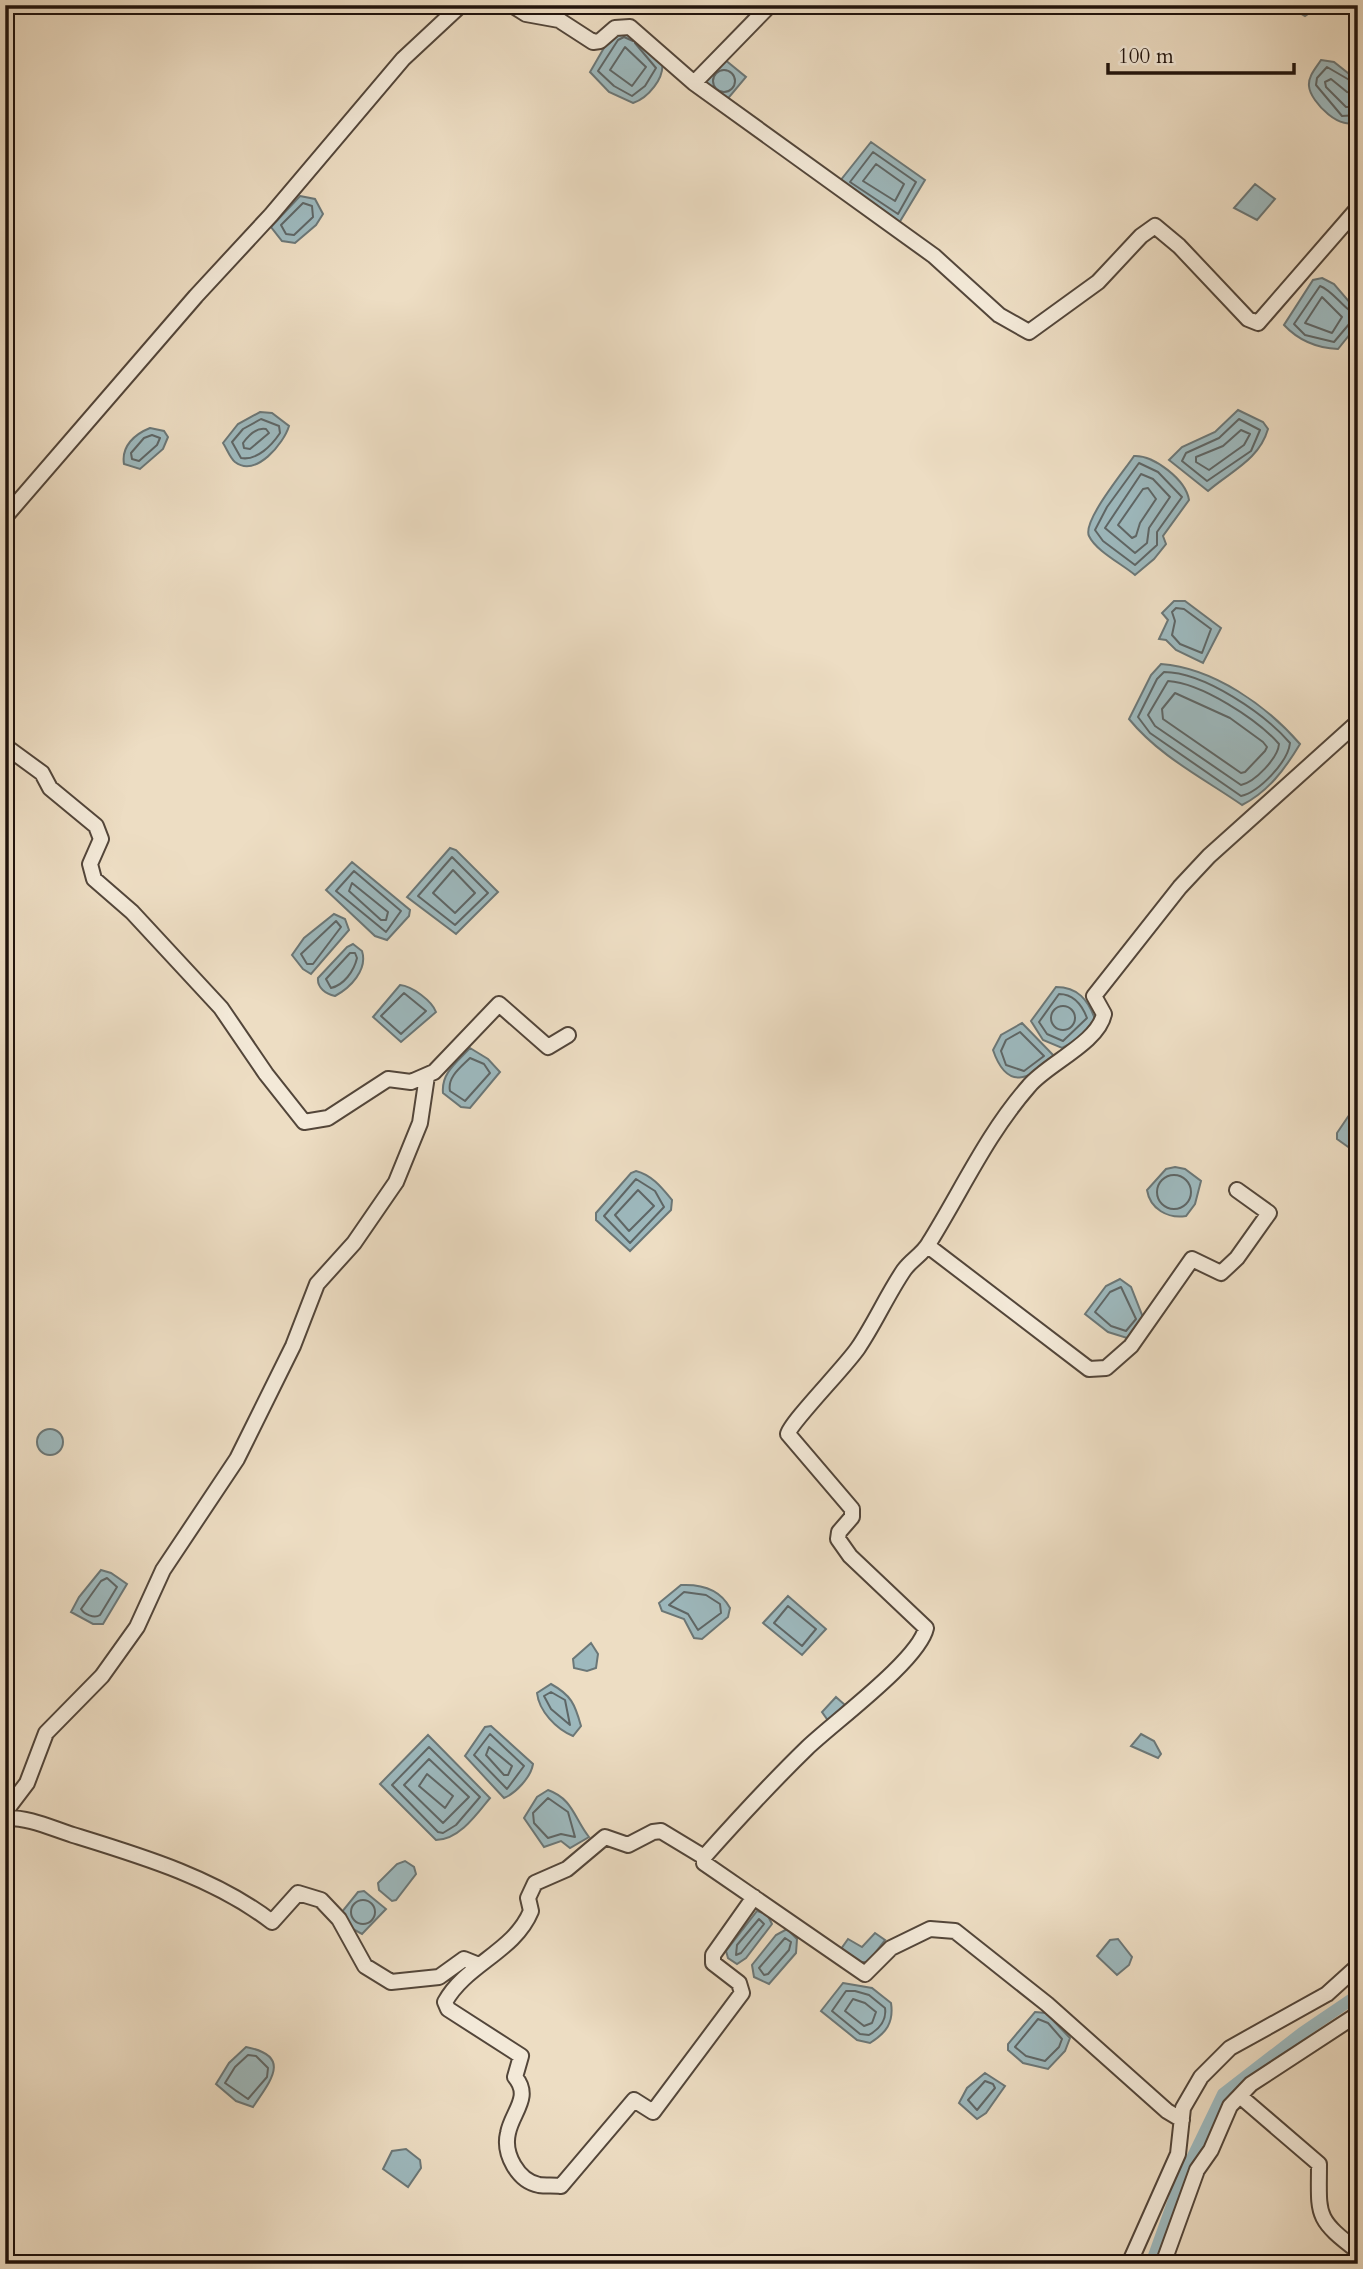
<svg xmlns="http://www.w3.org/2000/svg" width="1363" height="2269" viewBox="0 0 1363 2269" font-family="Cardo,serif">
<rect width="100%" height="100%" fill="#edddc3"/>
<filter id="stains"><feTurbulence type="fractalNoise" baseFrequency=".00286" numOctaves="4"/><feColorMatrix values="0 0 0 0 .2 0 0 0 0 .09 0 0 0 0 .02 0 0 0 .5 -.17"/></filter>
<radialGradient id="worn" r=".72"><stop offset=".6" stop-color="#630" stop-opacity="0"/><stop offset="1" stop-color="#630" stop-opacity=".3"/></radialGradient>
<path fill="#9db9be" stroke="#6b7777" stroke-width="2" d="M1286,5H1321L1305,16Z
M624,30L662,62C665,78 648,98 633,103L609,92L590,72L608,41Z
M724,59L746,77L725,102L702,80Z
M1321,60L1334,62L1358,81V120C1343,134 1310,102 1309,86C1308,76 1316,68 1321,60Z
M871,142L925,180L899,223L840,181Z
M1255,184L1275,199L1257,220L1234,208Z
M300,196L315,199L323,214L316,225L295,243L282,241L271,227Z
M1322,278L1334,284L1358,312L1354,329L1338,349C1316,348 1299,341 1284,325L1313,280Z
M1238,410L1263,422L1268,429C1259,460 1231,471 1208,491L1169,460L1182,447L1215,432Z
M260,412L272,413L289,426C284,443 256,478 235,462C230,458 227,449 223,443L238,424Z
M150,428L164,431L168,437L163,449L140,469L124,464C121,446 135,434 150,428Z
M1134,456C1154,455 1186,480 1189,500L1163,536L1166,544L1154,559L1135,575C1122,564 1096,551 1089,536C1082,521 1125,470 1134,456Z
M1174,601H1185L1221,628L1203,663L1176,650L1166,640L1159,639L1168,620L1162,613Z
M1161,664C1214,668 1267,706 1300,744C1285,769 1268,792 1242,805C1203,778 1159,756 1129,719L1151,675Z
M450,848L456,850L498,892L456,934L407,897Z
M352,862L410,910L409,916L387,940L375,936L326,890Z
M1358,879V921C1350,906 1349,894 1358,879Z
M334,914L345,919L349,930L311,974L303,969L292,955L304,938Z
M353,944L362,951C368,970 350,988 335,996C326,994 317,988 318,978L347,947Z
M400,985C412,986 432,1001 436,1012L401,1042L373,1017Z
M1056,987C1078,987 1088,1000 1095,1019L1079,1039L1062,1048L1043,1040L1031,1021Z
M1022,1023L1055,1057C1029,1080 1007,1091 993,1050L1001,1035Z
M470,1048L488,1059L500,1072L470,1108L461,1107L443,1093C441,1073 457,1062 470,1048Z
M1358,1102V1147L1351,1149L1337,1139V1133Z
M1175,1167L1185,1169L1201,1181L1195,1204L1186,1216C1168,1219 1150,1209 1147,1190L1166,1169Z
M636,1171C652,1175 662,1188 672,1200L671,1210L630,1251L596,1220V1213L631,1173Z
M1120,1279L1131,1287L1144,1320L1134,1335L1127,1338L1108,1332L1085,1314L1106,1286Z
M37 1442a13 13 0 1 1 26 0a13 13 0 1 1-26 0Z
M101,1570L111,1573L127,1584L103,1624H93L71,1612L79,1597Z
M681,1585C701,1584 720,1589 730,1608L728,1617L702,1639L694,1638L684,1619L662,1611L659,1603Z
M788,1596L826,1629L802,1655L763,1623Z
M591,1643L598,1654L596,1668L587,1671L574,1668L573,1659Z
M551,1684C571,1695 575,1704 581,1726L573,1736C556,1729 539,1711 537,1693Z
M836,1697L845,1705L829,1722L822,1712Z
M491,1726L533,1764C531,1777 516,1793 504,1798L465,1756L485,1727Z
M1141,1734L1154,1741L1161,1754L1158,1758L1131,1746Z
M428,1735L490,1798C477,1814 459,1840 436,1840L380,1784Z
M548,1790C573,1799 574,1818 589,1837L570,1848L561,1841L544,1847L524,1818L537,1797Z
M405,1861L414,1867L416,1874L396,1900L392,1901L379,1890L378,1883L397,1864Z
M364,1891L386,1909L362,1934L351,1928L341,1913L358,1892Z
M757,1911L767,1914L772,1924L746,1958L737,1964L728,1958L726,1951Z
M787,1929L797,1939L796,1953L769,1984L754,1977L752,1965L776,1935Z
M875,1933L885,1940L868,1962H861L841,1949L848,1939L862,1947Z
M1118,1939L1132,1957L1129,1965L1117,1975L1097,1956L1110,1940Z
M843,1983L872,1988L891,2003C894,2023 886,2033 870,2043L857,2040L821,2011Z
M1035,2012L1046,2013L1070,2038L1065,2051L1048,2069L1023,2063L1008,2050V2044Z
M246,2047C293,2056 270,2081 253,2107L236,2101L216,2084L229,2063Z
M985,2073L1005,2086L986,2113L977,2119L959,2103L967,2088Z
M406,2149L420,2160L421,2168L408,2187L383,2169L392,2151Z"/>
<g fill="none" stroke-linecap="round" stroke-linejoin="round">
<path stroke="#5e6666" stroke-width="2" d="M633,41L624,37L618,40L598,71L614,86L632,96L645,86L656,68L635,43
M625,47L646,67L632,86L610,70Z
M713 81a11 11 0 1 1 22 0a11 11 0 1 1-22 0Z
M1358,85L1327,67L1317,78L1316,85L1342,116L1358,115
M1358,94L1347,92L1331,79L1325,82L1326,87L1346,107H1358
M873,152L916,182L898,214L850,182Z
M876,164L904,184L895,201L863,181Z
M303,203L312,206L313,217L294,235L286,234L281,225Z
M1322,297L1342,317L1332,333L1305,323Z
M1358,314C1346,313 1334,291 1320,286L1294,324L1305,335L1334,342L1350,323L1358,321
M261,419L279,426L280,433C272,445 257,461 241,458L232,442L243,429Z
M1239,419L1260,430L1251,451L1207,481L1182,461L1186,453L1219,438Z
M266,429L269,433L250,449L244,448L243,443C248,436 256,427 266,429Z
M1241,430L1250,434L1244,445L1209,470L1196,462V457L1223,446Z
M152,435L160,438L157,445L139,461L132,459L131,453L144,438Z
M1139,463L1158,472L1182,497L1157,532V545L1135,565L1103,541L1095,530L1107,507Z
M1141,474L1153,479L1170,497L1149,528L1147,543L1135,553L1105,528Z
M1148,488L1156,499L1140,523L1136,536L1132,538L1118,525L1143,489Z
M1176,608L1184,609L1211,629L1202,653L1180,644L1172,635L1175,621L1172,612Z
M1164,672C1204,672 1265,714 1290,743C1288,762 1259,792 1241,796L1150,733L1138,717L1157,679Z
M1168,681C1201,683 1257,719 1279,744C1278,758 1255,782 1241,785L1155,726L1148,715Z
M1175,693L1230,718L1263,742L1267,747L1265,751L1245,772L1241,773L1163,719L1162,709Z
M452,857L488,893L455,925L418,896Z
M453,870L475,893L455,913L433,893Z
M354,871L401,911L386,932L336,891Z
M352,883L388,912L386,920H381L349,891Z
M336,921L341,927L313,964H307L301,954Z
M350,953H355L357,958C354,971 344,985 331,988L326,979Z
M404,993L426,1011L401,1034L381,1016Z
M1059,994C1074,994 1082,1005 1087,1018L1063,1041L1047,1034L1039,1022Z
M1051 1018a12 12 0 1 1 24 0a12 12 0 1 1-24 0Z
M1020,1032L1044,1056L1024,1071L1006,1065L1001,1051L1006,1040Z
M470,1058L484,1064L490,1073L465,1101L450,1091C447,1077 461,1067 470,1058Z
M1157 1192a17 17 0 1 1 34 0a17 17 0 1 1-34 0Z
M636,1179L655,1191L664,1207L630,1243L604,1216Z
M638,1190L654,1206L629,1231L615,1215Z
M1121,1287L1136,1319L1126,1331L1111,1326L1095,1312L1110,1292Z
M107,1578L117,1587L100,1615C94,1619 84,1614 81,1609L101,1581Z
M684,1592L706,1595L720,1604L721,1613L698,1630L688,1614L669,1605Z
M788,1606L816,1629L802,1646L774,1623Z
M551,1692L565,1700L570,1725L551,1709L544,1696Z
M490,1734L524,1766L507,1789L474,1755Z
M429,1747L480,1797L456,1825L443,1833L438,1832L392,1785Z
M489,1747L512,1766L508,1775H504L486,1755Z
M429,1759L469,1797L443,1823L404,1785Z
M427,1774L453,1796L445,1808L419,1786Z
M548,1798L568,1812L575,1837L561,1834L548,1838L534,1823L533,1813Z
M351 1912a12 12 0 1 1 24 0a12 12 0 1 1-24 0Z
M759,1919L764,1924L741,1953L736,1955L737,1945Z
M785,1938L791,1942L789,1950L768,1974L764,1975L759,1968Z
M855,1991L869,1995L885,2008C887,2021 879,2029 869,2035L860,2034L832,2011L846,1991Z
M853,1999L865,2003L876,2012L872,2023L864,2026L845,2011Z
M1038,2019L1048,2023L1062,2039L1059,2047L1045,2061L1026,2056L1015,2047Z
M248,2055L256,2056L268,2068L267,2077L248,2099L225,2083L235,2067Z
M985,2081L993,2084L995,2088L977,2110L968,2100Z"/>
<path stroke="#9db9be" stroke-width="12" d="M1151,2264L1180,2183L1223,2094L1302,2033L1358,1995"/>
<g stroke="#53463a" stroke-width="18">
<path id="minor" d="M512,5L526,14L559,20L593,42L600,41L615,28L630,27L694,83L934,256L999,315L1029,332L1098,282L1141,236L1155,226L1179,246L1248,319L1258,323L1358,208
M5,13L11,5
M694,83L770,5
M5,517L196,296L271,215L403,59L461,5
M5,746L42,773L50,788L96,826L101,839L90,864L94,879L132,912L221,1008L266,1074L304,1122L328,1118L388,1079L411,1082L434,1072L499,1004L548,1047L568,1035
M928,1246L1089,1369L1106,1368L1131,1346L1192,1259L1221,1273L1237,1258L1269,1213L1237,1190
M5,1812L27,1783L46,1733L102,1676L137,1627L163,1570L237,1459L293,1346L317,1284L354,1243L396,1182L420,1123L427,1076
M5,1818C29,1817 51,1828 73,1835C141,1856 215,1878 272,1922L298,1893L321,1900L339,1919L365,1966L391,1982L439,1977L464,1959L479,1965
M704,1857L661,1831L653,1832L628,1845L605,1837L567,1869L535,1883L528,1898L531,1911C514,1952 466,1964 445,2002L448,2009L521,2056L515,2077C532,2097 512,2112 508,2133C503,2154 518,2181 539,2185C546,2186 554,2185 561,2186L634,2100L653,2112L742,1993L739,1983L713,1963V1955L754,1897
M1241,2097L1319,2164C1319,2215 1314,2218 1358,2251
M1182,2120L1167,2111L1047,2004L955,1931L930,1929L891,1948L865,1974L704,1863V1857C737,1820 771,1783 807,1748C834,1722 919,1660 926,1628L850,1556L838,1539L839,1532L852,1517V1509L788,1434C790,1423 846,1366 858,1348C875,1323 887,1295 904,1270C911,1260 923,1254 929,1243C962,1190 987,1134 1029,1086C1047,1064 1098,1043 1104,1014L1094,996L1180,887L1209,856L1358,722
M1129,2264L1178,2154L1183,2108L1201,2077L1230,2048L1327,1994L1358,1966
M1163,2264L1197,2170L1211,2150L1230,2106L1251,2084L1358,2014"/>
</g>
<use href="#minor" stroke="#f3e9d8" stroke-width="14"/>
</g>
<rect width="1363" height="2269" fill="none" stroke="#edddc3" stroke-width="28"/>
<rect x="7" y="7" width="1349" height="2255" fill="none" stroke="#20130d" stroke-width="3.5"/>
<rect x="14" y="14" width="1335" height="2241" fill="none" stroke="#20130d" stroke-width="2"/>
<path d="M1108 63v10h186v-10" fill="none" stroke="#20130d" stroke-width="3.5"/>
<text x="1118" y="63" font-size="21" fill="#20130d" stroke="#f3e9d8" stroke-width="5" paint-order="stroke">100 m</text>
<rect width="100%" height="100%" filter="url(#stains)"/>
<rect width="100%" height="100%" fill="url(#worn)"/>
</svg>
